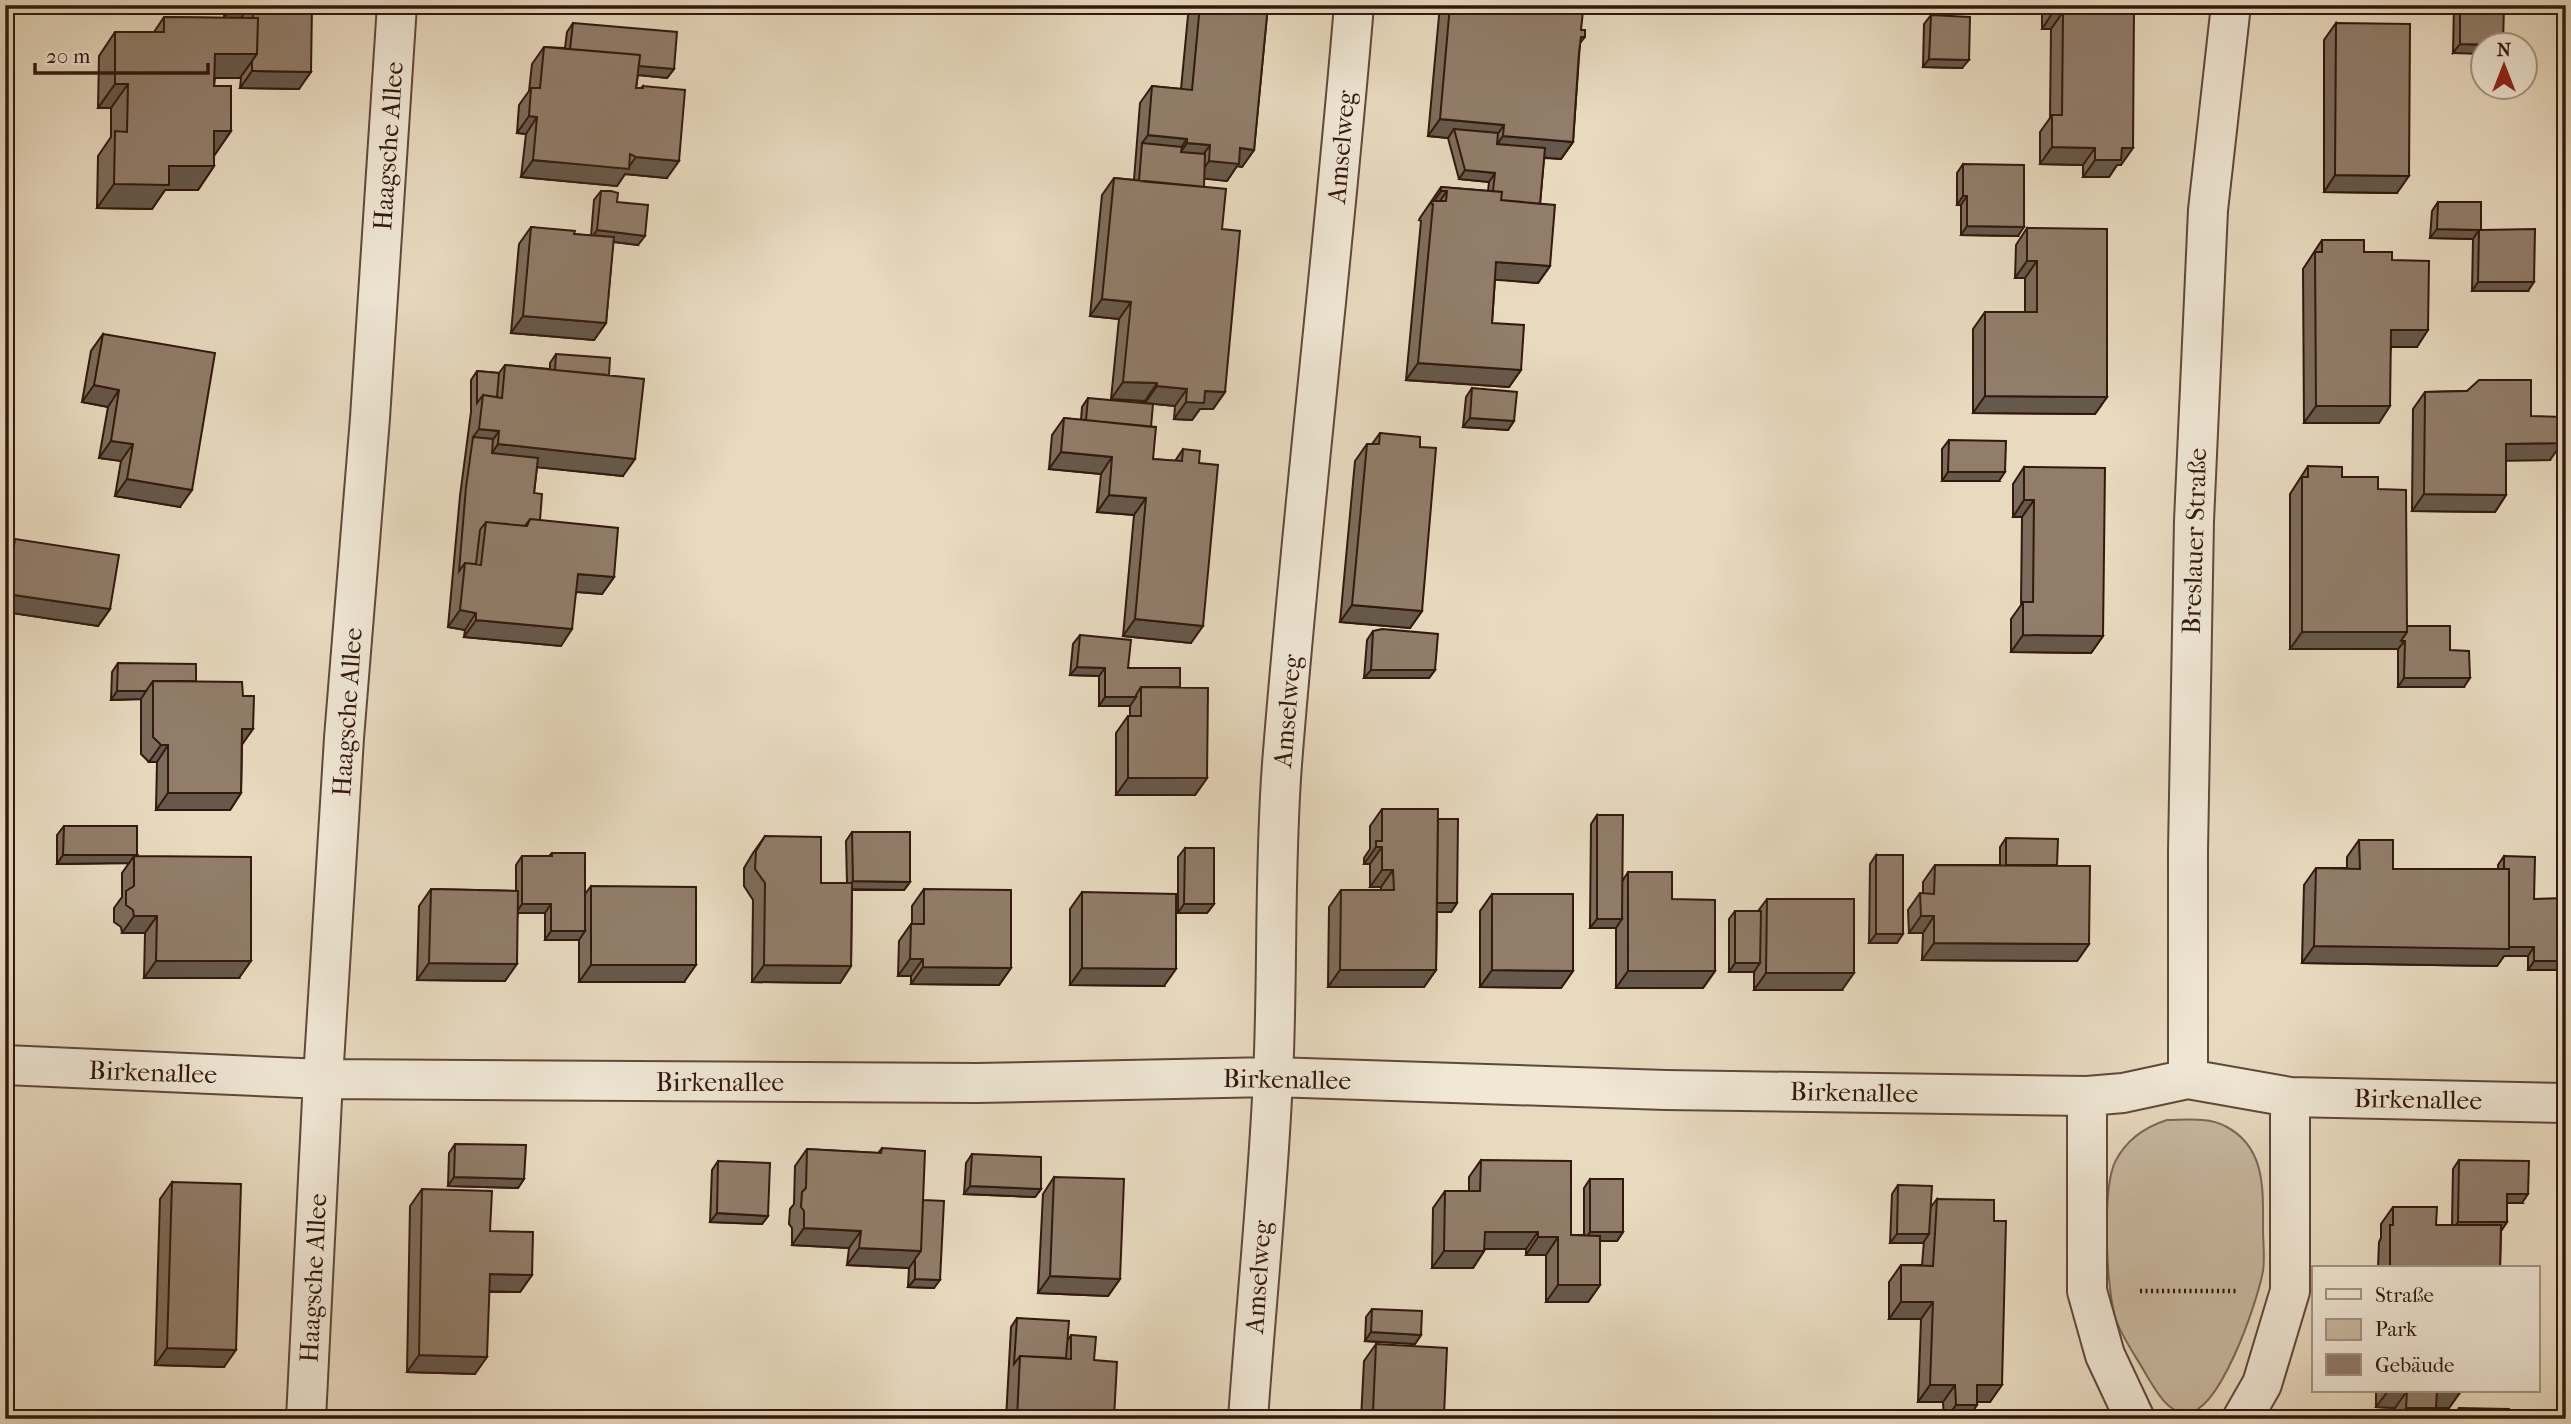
<svg xmlns="http://www.w3.org/2000/svg" width="2571" height="1424" viewBox="0 0 2571 1424" font-family="'IM FELL French Canon',serif">
<rect width="100%" height="100%" fill="#e8dabf"/>
<filter id="stains"><feTurbulence type="fractalNoise" baseFrequency=".00286" numOctaves="4"/><feColorMatrix values="0 0 0 0 .2 0 0 0 0 .09 0 0 0 0 .02 0 0 0 .5 -.17"/></filter>
<radialGradient id="worn" r=".72"><stop offset=".6" stop-color="#630" stop-opacity="0"/><stop offset="1" stop-color="#630" stop-opacity=".3"/></radialGradient>
<path fill="#c9b9a1" stroke="#7e6858" stroke-width="2" d="M2167,1120C2185,1120 2209,1117 2225,1126C2266,1147 2263,1189 2263,1229C2263,1242 2265,1258 2263,1271C2258,1299 2219,1419 2183,1413C2166,1410 2155,1389 2147,1376C2137,1358 2123,1339 2116,1320C2106,1290 2102,1190 2115,1162C2126,1140 2145,1127 2167,1120Z"/>
<g fill="none" stroke-linecap="round" stroke-linejoin="round">
<g stroke="#60483a" stroke-width="42">
<path id="minor" d="M5,1065L323,1079L977,1083L1273,1077L1666,1090L2087,1096L2123,1093L2188,1079L2290,1097L2566,1103
M2188,1079V851L2194,521L2208,210L2231,5
M2087,1096V1291L2105,1355L2135,1419
M306,1419L323,1079L344,738L370,418L397,5
M1248,1419C1256,1305 1268,1191 1273,1078C1278,973 1274,869 1282,764C1302,511 1333,259 1354,5
M2242,1419L2262,1384L2290,1291V1097"/>
</g>
<path stroke="#32180e" stroke-width="4.5" stroke-dasharray="2 3.5" stroke-linecap="butt" d="M2140,1291H2236"/>
<use href="#minor" stroke="#f0e7d5" stroke-width="38"/>
</g>
<path fill="#7d6c5b" stroke="#32180e" stroke-width="2" d="M224,5H312L299,89L240,88L241,78H215L214,86L231,131L214,155V166L198,190H165L152,209L97,208L98,156L111,137V108H98L99,56L115,32H154L164,17L224,18Z
M1189,5H1268L1254,150L1242,167L1237,166L1227,181L1204,178V187L1222,229L1225,392L1213,409H1200L1192,420L1174,419L1175,406L1145,403V401L1111,399L1119,319L1090,316L1102,195L1114,178L1134,180L1140,103L1152,86L1181,89Z
M1440,5H1562V9L1581,30L1585,37L1580,43L1573,142L1561,159L1544,158L1540,204L1550,266L1538,283L1495,279L1492,323L1521,370L1509,387L1406,380L1421,221L1419,220L1420,218L1441,187L1488,191L1489,182L1459,179L1448,138L1428,136Z
M2042,5H2134L2121,165H2117L2109,177H2083V165L2040,164V132L2050,118L2051,29H2042Z
M2454,5H2504L2453,53Z
M1931,15L1962,68L1923,67L1924,24Z
M573,23L674,69L667,78L638,75L636,88H641L643,86L667,178L625,174L617,186L521,177L526,134L517,133L519,105L529,91L532,64L544,47L565,48L567,32Z
M2336,23L2397,193L2324,192V40Z
M1963,164L2018,236L1961,235V205H1957V173Z
M601,191L617,202L638,245L613,242L606,323L594,340L511,333L519,244L531,227L574,234L591,236L594,200Z
M2438,202L2481,230L2528,291H2472L2473,239L2430,238L2432,211Z
M2027,228L2107,397L2095,414L1973,413V329L1985,312H2025V278H2015L2016,245Z
M2322,240L2392,260L2417,347H2391L2379,423H2304L2303,269Z
M103,334L180,507L115,496L121,461L99,458L108,407L82,402L91,351Z
M556,354L609,375L623,476L537,467L534,493L540,520L614,577L602,594L576,592L561,646L464,637L465,630L448,627L460,496L471,412V380L477,371L499,373L505,365L550,369V363Z
M1472,388L1514,421L1508,430L1463,427L1466,397Z
M2467,391L2531,416L2550,460H2506V495L2495,512L2412,511L2413,409L2425,392Z
M1088,398L1151,427L1153,459L1175,461L1183,449L1199,463L1191,643L1123,636L1134,515L1097,512L1101,474L1049,469L1052,435L1064,418L1081,420L1082,407Z
M1380,433L1420,447L1422,611L1410,628L1340,622L1355,461L1367,444H1372Z
M1949,440L1999,481H1942V449Z
M2308,466L2378,489L2407,626L2450,650L2464,687H2398V649H2290V494Z
M2024,467L2103,636L2091,653L2011,652V619L2021,605L2022,517H2013V484Z
M15,539L110,609L98,626L5,612V553Z
M1373,631L1435,670L1429,678H1364L1367,640Z
M1080,635L1128,668L1180,687L1207,778L1195,795H1116V733L1128,716H1130V706H1099V676L1070,675L1073,644Z
M118,663L196,681L242,745L241,793L230,810H156L157,762H149L141,754V699L111,700L112,672Z
M1382,809L1438,819L1457,903L1451,912H1437L1436,970L1424,987H1328L1329,907L1341,890H1381V887H1370V864H1364V858L1370,849V826Z
M1597,815L1623,880L1628,872L1672,899L1715,971L1703,988H1616V928H1590L1591,824Z
M64,826L137,855L136,856L239,978H144L145,933H122L121,927L114,922V908L122,897V873L129,863L57,864V835Z
M852,832L910,882L904,890H852L851,966L840,983L752,982L753,900L744,886V868L753,853L765,836L821,883H847L846,841Z
M2006,838L2057,865L2089,944L2077,961L1922,960L1923,933H1909L1908,910L1920,893H1923V882L1935,865H2000V847Z
M2359,840L2393,869H2498V865L2504,856L2534,899L2566,970H2528V956H2504L2497,966L2302,963L2304,885L2316,868H2347V857Z
M1185,848L1214,904L1207,913H1178V857Z
M552,853L585,894L591,886L684,982H579V940H545V913H518L505,981L417,980L419,906L431,889L516,891V865L522,856H549Z
M1876,855L1897,943H1869L1870,864Z
M924,889L1011,968L999,985L911,984V976H898L899,941L911,924H912V906Z
M1082,892L1164,986L1070,985V909Z
M1492,894L1573,971L1561,988L1480,987V911Z
M1767,899L1842,990H1754V972H1729V919L1735,911H1758Z
M455,1144L524,1179L518,1188L448,1186L449,1153Z
M882,1148L923,1200L934,1288L908,1287L909,1268L847,1265L849,1248L792,1245V1228L789,1224L790,1209L794,1204L795,1166L807,1149L878,1153Z
M972,1154L1041,1189L1035,1197L964,1194L966,1163Z
M1481,1160L1571,1235H1584V1188L1590,1179L1623,1232L1617,1241H1600V1285L1588,1302H1546V1255H1526V1249H1485L1484,1251L1473,1268H1432L1433,1208L1445,1191H1469V1177Z
M2459,1160L2522,1203H2507V1222L2501,1231L2500,1268H2378L2379,1242L2381,1238V1224L2393,1207L2436,1225H2452L2453,1169Z
M718,1161L768,1216L762,1224L710,1222L712,1170Z
M1054,1177L1120,1279L1108,1296L1038,1293L1043,1194Z
M172,1182L224,1367L155,1365L160,1199Z
M1898,1185L1930,1208L1937,1199L1990,1402H1977L1968,1419H1944L1943,1402H1918L1921,1319H1889V1282L1901,1265H1922L1924,1241L1923,1243H1890L1892,1194Z
M422,1189L490,1231L532,1275L520,1292H489L475,1374L407,1372L410,1206Z
M1372,1309L1421,1335L1415,1344L1365,1341L1366,1317Z
M1017,1318L1067,1341L1071,1335L1094,1360L1114,1419H1006L1011,1327Z
M1376,1344L1441,1419H1361L1364,1361Z
M2376,1391H2461L2449,1408H2436L2429,1419H2394L2395,1408L2376,1407Z
M2459,1408L2509,1419H2452Z"/>
<path fill="#66584a" stroke="#32180e" stroke-width="2" d="M557,5H585L584,7Z
M230,9H247L241,18H224Z
M2053,12H2063L2051,29H2042Z
M2460,44L2503,46H2483V54L2453,53Z
M215,54H257L240,78H198Z
M1929,59L1969,60L1962,68L1923,67Z
M634,65L674,69L667,78L628,74Z
M252,71L311,72L299,89L240,88Z
M115,84H128L111,108H98Z
M529,116L537,117L526,134L517,133Z
M1440,119L1504,125L1492,142L1454,129L1448,138L1428,136Z
M214,131H231L214,156Z
M1148,135L1187,139L1175,156L1142,143Z
M1503,136L1573,142L1561,159L1491,153Z
M1187,143L1210,145L1198,162L1175,160Z
M2052,147L2095,148L2083,165L2040,164Z
M1240,148L1254,150L1242,167L1237,166L1227,181L1197,178L1209,161Z
M2122,148H2133L2121,165H2117L2109,177H2083L2095,160Z
M636,157L679,161L667,178L625,174L617,186L521,177L533,160L628,168Z
M169,166H214L198,190H165L152,209L97,208L114,184Z
M1465,170L1495,173L1489,182L1459,179Z
M2335,175L2409,176L2397,193L2324,192Z
M1441,191H1447L1435,208L1432,204Z
M1963,196H1967L1961,205H1957Z
M1967,226L2024,227L2018,236L1961,235Z
M2437,229L2479,230L2473,239L2430,238Z
M597,230L645,236L638,245L591,239Z
M2027,261H2037L2025,278H2015Z
M1496,262L1550,266L1538,283L1484,279Z
M2478,282H2534L2528,291H2472Z
M1102,299L1131,302L1119,319L1090,316Z
M523,316L606,323L594,340L511,333Z
M2391,330H2428L2417,347H2379Z
M1418,363L1521,370L1509,387L1406,380Z
M1123,382L1157,383L1145,401L1111,399Z
M94,385L119,390L108,407L82,402Z
M1157,386L1187,389L1175,406L1145,403Z
M1205,391L1225,392L1213,409H1200L1192,420L1174,419L1186,402Z
M1985,396L2107,397L2095,414L1973,413Z
M2316,406H2390L2379,423H2304Z
M1470,418L1514,421L1508,430L1463,427Z
M479,429L499,431L487,448L473,437Z
M111,441L133,444L121,461L99,458Z
M2562,443L2550,460L2494,461L2506,444Z
M498,444L635,459L623,476L486,462Z
M1061,452L1112,457L1101,474L1049,469Z
M1948,472H2005L1999,481H1942Z
M127,479L192,490L180,507L115,496Z
M2424,494L2506,495L2495,512L2412,511Z
M1109,495L1146,498L1134,515L1097,512Z
M2024,500H2034L2022,517H2013Z
M578,574L614,577L602,594L566,591Z
M7,594L110,609L98,626L5,612V595Z
M1352,605L1422,611L1410,628L1340,622Z
M460,610L476,613L465,630L448,627Z
M1135,619L1203,626L1191,643L1123,636Z
M476,620L572,629L561,646L464,637Z
M2302,632H2407L2405,641L2398,649H2290Z
M2023,635L2103,636L2091,653L2011,652Z
M1077,667L1105,668L1099,676L1070,675Z
M1371,670H1435L1429,678H1364Z
M2404,678H2470L2464,687H2398Z
M117,691H146L141,699L111,700Z
M1105,697H1136L1130,706H1099Z
M242,729H253L241,746Z
M161,745H168L157,762H149Z
M1128,778H1207L1195,795H1116Z
M168,793H241L230,810H156Z
M1376,847H1382L1370,864H1364Z
M63,855H137L134,858V856L129,863L57,864Z
M1382,870H1393L1381,887H1370Z
M853,881L910,882L904,890L847,889Z
M1432,903H1457L1451,912H1425Z
M522,904H551L545,913H516Z
M1184,904H1214L1207,913H1178Z
M134,916H157L145,933H122Z
M1921,916H1934L1923,933H1909Z
M1597,919H1622L1616,928H1590Z
M551,931H585L579,940H545Z
M1876,934H1903L1897,943H1869Z
M1934,943L2089,944L2077,961L1922,960Z
M2314,946L2503,947H2534L2528,956H2504L2497,966L2302,963Z
M910,959H923L911,976H898Z
M156,961H251L239,978H144Z
M2534,961H2566V970H2528Z
M429,963L517,964L505,981L417,980Z
M1735,963H1760L1754,972H1729Z
M591,965H696L684,982H579Z
M764,965L851,966L840,983L752,982Z
M923,967L1011,968L999,985L911,984Z
M1082,968L1176,969L1164,986L1070,985Z
M1340,970H1436L1424,987H1328Z
M1492,970L1573,971L1561,988L1480,987Z
M1628,971H1715L1703,988H1616Z
M1766,973H1854L1842,990H1754Z
M454,1177L524,1179L518,1188L448,1186Z
M970,1186L1041,1189L1035,1197L964,1194Z
M2507,1194H2528L2522,1203H2501Z
M717,1213L768,1216L762,1224L710,1222Z
M2458,1222H2507L2501,1231H2452Z
M804,1228L861,1231L849,1248L792,1245Z
M1485,1232H1538L1526,1249H1473Z
M1590,1232H1623L1617,1241H1584Z
M1897,1234H1929L1923,1243H1890Z
M1538,1237H1558L1546,1255H1526Z
M859,1248L921,1251L909,1268L847,1265Z
M1444,1251H1484L1473,1268H1432Z
M490,1274L532,1275L520,1292L478,1291Z
M1050,1276L1120,1279L1108,1296L1038,1293Z
M915,1279L940,1280L934,1288L908,1287Z
M1558,1285H1600L1588,1302H1546Z
M1901,1302H1933L1921,1319H1889Z
M1371,1332L1421,1335L1415,1344L1365,1341Z
M167,1348L236,1350L224,1367L155,1365Z
M419,1355L487,1357L475,1374L407,1372Z
M1930,1385H1955L1943,1402H1918Z
M1977,1385H2002L1990,1402H1965Z
M2388,1391H2407L2395,1408L2376,1407Z
M2437,1391H2461L2449,1408H2436L2429,1419H2399L2406,1408Z
M1956,1405H1977L1968,1419H1946Z
M1373,1411L1444,1415L1441,1419H1367Z"/>
<path fill="#917d6a" stroke="#32180e" stroke-width="2" d="M230,5H250L247,9H230Z
M253,5H312L311,72L252,71V61L257,54L258,18H253Z
M1200,5H1268L1254,150L1240,148L1239,164L1209,161L1210,145L1187,143V139L1148,135L1152,86L1192,90Z
M1450,5H1562V9L1583,11L1581,30H1585V37H1581L1579,52L1573,142L1503,136L1504,125L1440,119Z
M2053,5H2134L2133,148H2122L2121,160H2095V148L2052,147V115H2062L2063,12H2053Z
M2460,5H2504L2503,45L2460,44Z
M1931,15L1970,17L1969,60L1929,59Z
M164,17L258,18L257,54H215L214,86H231V131H214V166H169V185L114,184L115,131L127,132L128,84H115V32H164Z
M573,23L677,32L674,69L639,66L640,55L570,49Z
M2336,23L2410,24L2409,176L2335,175Z
M544,47L640,55L636,88H643V86L685,90L679,161L636,157L630,154L629,169L533,160L537,117L529,116L531,88H540Z
M1454,129L1498,133L1497,144L1545,148L1540,204L1501,200L1502,192L1493,191L1495,173L1465,170Z
M1142,143L1182,147L1181,152L1205,154L1204,187L1139,181Z
M1963,164L2024,165V227L1967,226V196H1963Z
M1114,178L1226,189L1222,229L1240,231L1225,392L1205,391L1204,403L1186,402L1187,389L1157,386V383L1123,382L1131,302L1102,299Z
M1441,187L1502,192L1501,200L1555,205L1550,266L1496,262L1492,323L1524,325L1521,370L1418,363L1433,204L1431,203L1432,201H1446L1447,191H1441Z
M601,191H611L618,193L617,202L648,205L645,236L597,230Z
M2438,202H2481V230L2535,229L2534,282H2478L2479,230L2437,229Z
M531,227L575,231L574,234L614,237L606,323L523,316Z
M2027,228L2107,229V397L1985,396V312H2037V261H2027Z
M2322,240H2364V252H2392V260L2429,261L2428,330H2391L2390,406H2316L2315,252H2322Z
M103,334L215,353L192,490L127,479L133,444L111,441L119,390L94,385Z
M556,354L610,358L609,375L555,370Z
M505,365L644,379L635,459L498,444L499,431L479,429L483,395L502,398Z
M477,371L499,373L497,397L483,395L477,403Z
M2479,380H2531V416L2562,417V443L2506,444V495L2424,494L2425,392L2467,391Z
M1472,388L1517,392L1514,421L1470,418Z
M1088,398L1153,404L1151,427L1086,420Z
M1064,418L1156,427L1153,459L1182,461L1183,449L1200,451L1199,463L1218,465L1203,626L1135,619L1146,498L1109,495L1112,457L1061,452Z
M1380,433L1420,437V447L1436,448L1422,611L1352,605L1367,444H1379Z
M473,437L493,439L492,453L538,458L534,493L542,494L540,520L530,519L525,526L486,522L480,530L476,564L465,563L459,571L466,487Z
M1949,440L2006,441L2005,472H1948Z
M2308,466L2342,467V477H2378V489L2406,490L2407,632H2302V477H2308Z
M2024,467L2105,468L2103,636L2023,635V602H2033L2034,500H2024Z
M530,519L618,528L614,577L578,574L572,629L476,620V613L460,610L465,563L481,565L486,522L527,526Z
M15,539L119,555L110,609L7,594Z
M2407,626H2450V650L2469,651L2470,678H2404L2405,641H2401L2407,632Z
M1382,629L1438,634L1435,670H1371L1373,631Z
M1080,635L1131,640L1128,668H1180V687H1141L1136,695V697H1105V668L1077,667Z
M118,663L196,664V681H153L146,691H117Z
M153,681L242,682L243,696H254L253,729H242L241,793H168V745H161L153,737Z
M1141,687L1208,688L1207,778H1128V716H1141Z
M1382,809H1438L1436,970H1340L1341,890H1394L1393,870H1382V847H1376V841H1382Z
M1597,815H1623L1622,919H1597Z
M1438,819H1458L1457,903H1437Z
M64,826H137V855H63Z
M852,832H910V882L853,881Z
M765,836L821,837V883H852L851,966L764,965L765,883L755,869L756,851Z
M2006,838L2058,839L2057,865H2006Z
M2359,840H2393V869H2509V949L2314,946L2316,868L2360,869Z
M1185,848H1214V904H1184Z
M552,853H585V931H551V904H522V856H552Z
M1876,855H1903V934H1876Z
M134,856L251,857V961H156L157,916H134L133,910L126,905V891L134,886Z
M2504,856L2535,857L2534,899L2566,898V961H2534V947H2509V869H2504Z
M1935,865L2090,866L2089,944L1934,943V916H1921L1920,893L1934,894Z
M1628,872H1672V899L1715,900V971H1628Z
M591,886L696,887V965H591Z
M431,889L518,891L517,964L429,963Z
M924,889L1011,890V968L923,967V959H910L911,924H924Z
M1082,892L1176,894V969L1082,968Z
M1492,894H1573V971L1492,970Z
M1767,899H1854V973H1766Z
M1735,911H1761L1760,963H1735Z
M455,1144L526,1145L524,1179L454,1177Z
M882,1148L925,1151L921,1251L859,1248L861,1231L804,1228V1211L801,1207L802,1192L806,1188L807,1149L881,1153Z
M972,1154L1041,1157V1189L970,1186Z
M1481,1160L1571,1161V1235L1600,1236V1285H1558V1237H1538V1232H1485L1484,1251H1444L1445,1191H1480Z
M2459,1160L2529,1161L2528,1194H2507V1222H2458Z
M718,1161L770,1163L768,1216L717,1213Z
M1054,1177L1124,1179L1120,1279L1050,1276Z
M1590,1179H1623V1232H1590Z
M172,1182L241,1184L236,1350L167,1348Z
M1898,1185L1932,1186L1929,1234H1897Z
M422,1189L492,1191L490,1231L533,1232L532,1275L490,1274L487,1357L419,1355Z
M1937,1199L1994,1200V1221H2006L2002,1385H1977V1405H1956L1955,1385H1930L1933,1302H1901V1265L1933,1266Z
M923,1200L944,1201L940,1280L915,1279V1259L921,1251Z
M2393,1207H2437L2436,1225H2501L2500,1268H2390V1225H2393Z
M1372,1309L1422,1311L1421,1335L1371,1332Z
M1017,1318L1069,1321L1066,1358L1020,1356L1014,1364Z
M1071,1335L1096,1337L1094,1360L1117,1362L1114,1419H1017L1020,1356L1071,1359Z
M1376,1344L1447,1348L1444,1415L1373,1411Z
M2393,1391H2461H2437L2436,1408H2406L2407,1391Z
M2459,1408L2509,1409V1419H2459Z
M126,1416L204,1419H126Z"/>
<g text-anchor="middle" stroke-width="5" stroke-linejoin="round" paint-order="stroke">
<g font-size="26" fill="#32180e" stroke="#f0e7d5">
<text transform="translate(388 146) rotate(-86)" y="9">Haagsche Allee</text>
<text transform="translate(1341 147) rotate(-85)" y="9">Amselweg</text>
<text transform="translate(2194 541) rotate(-88)" y="9">Breslauer Straße</text>
<text transform="translate(1287 711) rotate(-85)" y="9">Amselweg</text>
<text transform="translate(347 712) rotate(-86)" y="9">Haagsche Allee</text>
<text transform="translate(153 1072) rotate(2)" y="9">Birkenallee</text>
<text transform="translate(1287 1079) rotate(1)" y="9">Birkenallee</text>
<text x="720" y="1091">Birkenallee</text>
<text transform="translate(1854 1092) rotate(1)" y="9">Birkenallee</text>
<text transform="translate(2418 1099) rotate(1)" y="9">Birkenallee</text>
<text transform="translate(1258 1277) rotate(-86)" y="9">Amselweg</text>
<text transform="translate(313 1278) rotate(-87)" y="9">Haagsche Allee</text>
</g>
</g>
<rect width="2571" height="1424" fill="none" stroke="#e8dabf" stroke-width="28"/>
<rect x="7" y="7" width="2557" height="1410" fill="none" stroke="#32180e" stroke-width="3.5"/>
<rect x="14" y="14" width="2543" height="1396" fill="none" stroke="#32180e" stroke-width="2"/>
<rect x="2312" y="1266" width="228" height="126" fill="#f0e7d5" stroke="#a49485" stroke-width="2"/>
<rect x="2326" y="1289" width="35" height="10" fill="#f0e7d5" stroke="#a49485" stroke-width="2"/>
<text x="2375" y="1302" font-size="21" fill="#32180e">Straße</text>
<rect x="2326" y="1319" width="35" height="21" fill="#c9b9a1" stroke="#a49485" stroke-width="2"/>
<text x="2375" y="1336" font-size="21" fill="#32180e">Park</text>
<rect x="2326" y="1354" width="35" height="21" fill="#917d6a" stroke="#a49485" stroke-width="2"/>
<text x="2375" y="1372" font-size="21" fill="#32180e">Gebäude</text>
<g transform="translate(2504 66)"><circle r="33" fill="#f0e7d5" stroke="#a49485" stroke-width="2"/>
<path d="M0-5L12 26L0 18L-12 26Z" fill="#8f2418"/>
<text y="-10" font-size="19" font-weight="bold" text-anchor="middle" fill="#32180e">N</text>
</g>
<path d="M35 63v10h173v-10" fill="none" stroke="#32180e" stroke-width="3.5"/>
<text x="46" y="63" font-size="21" fill="#32180e" stroke="#f0e7d5" stroke-width="5" paint-order="stroke">20 m</text>
<rect width="100%" height="100%" filter="url(#stains)"/>
<rect width="100%" height="100%" fill="url(#worn)"/>
</svg>
